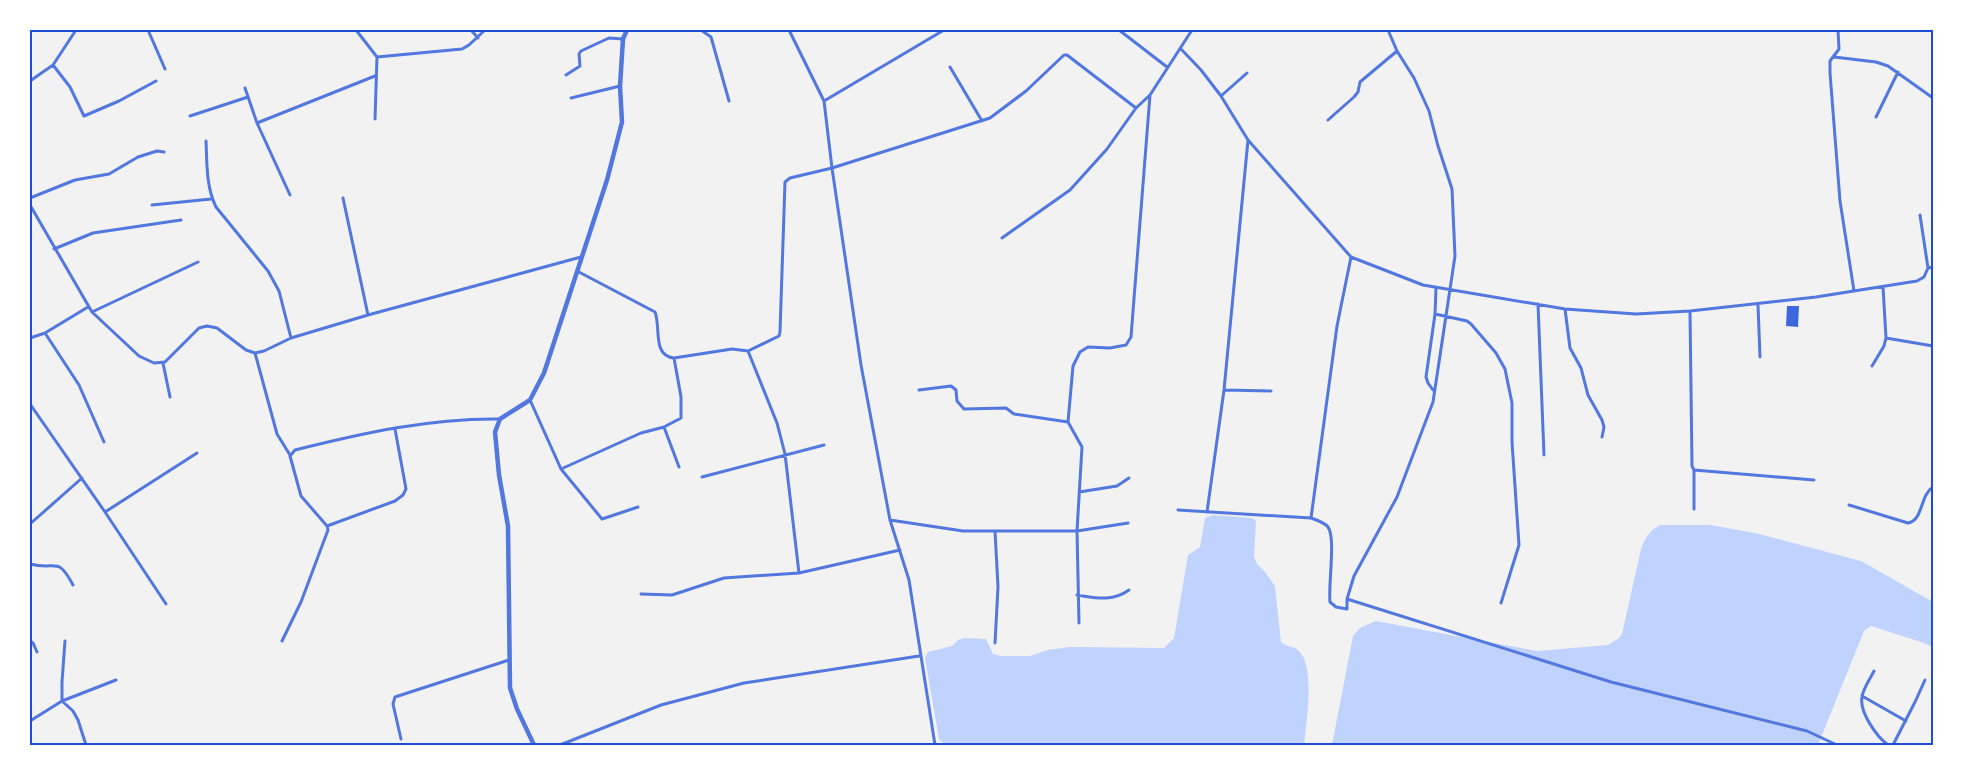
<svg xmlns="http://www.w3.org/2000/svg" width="1963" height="775" viewBox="0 0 1963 775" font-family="Jost,sans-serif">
<rect width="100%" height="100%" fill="#f2f2f2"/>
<path fill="#bfd3fe" d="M1213,515L1252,518L1256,521L1254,557L1257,564L1265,572L1275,586L1281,642C1286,647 1293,646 1298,650C1316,665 1306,724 1304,745H973L970,743C960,744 945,748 939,739L925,658L928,652L952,646L958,640L964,638L986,639L993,654L1001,656H1030L1048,650L1070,647L1164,648L1174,638L1188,555L1200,547L1205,518Z
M1660,525H1710L1755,533L1861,561L1933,602V647L1921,642L1871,626L1864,631L1818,745H1332L1353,636L1360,628L1376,621L1537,651L1608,645L1619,638L1622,634L1641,549C1645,538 1649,531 1660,525Z"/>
<path fill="#3d67dc" d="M1787,306H1799L1798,327L1786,326Z"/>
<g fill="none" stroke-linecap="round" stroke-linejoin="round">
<path stroke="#5277de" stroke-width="3" d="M148,30L165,69
M356,30L377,57L375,119
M471,30L478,38
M701,30L711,37L729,101
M789,30L824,101L832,168L861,365L890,520L909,580L935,745
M1119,30L1167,67
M1838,30L1839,49L1830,61V73L1840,201L1854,291
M1181,49L1201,70L1221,96L1248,140L1351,257L1423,285L1565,309L1636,314L1690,311L1816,297L1917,281L1924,277L1928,268L1933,267
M377,57L462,49L469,45L485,30
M1834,57L1876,62L1888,66L1933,98
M53,65L70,87L84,116L119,101L156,81
M950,67L982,121
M566,75L580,66L579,54L581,51L609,38L623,39
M30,81L53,65L76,30
M245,88L257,123L290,195
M1221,96L1247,73
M571,98L620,86
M824,101L944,30
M190,116L248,97
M1876,117L1898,72
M1328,120L1354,97L1358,92L1360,82L1397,51
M257,123L375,76
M206,141C207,163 206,187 216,207L268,271L279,291L291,338
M30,198L75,180L109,174L138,157L157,151L164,152
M343,198L368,315
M30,205L92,312L139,356L154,363L165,362L199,328L207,326L217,328L246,350L255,353L264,351L291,338L368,315L581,257
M152,205L211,199
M1920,215L1928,268
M1002,238L1070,190L1107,149L1136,108L1150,95L1192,30
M54,249L93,233L181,220
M577,271L655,312C661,327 652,356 674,358L732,349L748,351L779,336L780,332L785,182L790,178L832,168L990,118L1026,91L1064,55H1067L1136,108
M1538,304L1544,455
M1758,305L1760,357
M1565,309L1570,348L1581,368L1588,395L1602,420L1604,427L1602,437
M1690,311L1692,466L1694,470L1814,480
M92,312L198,262
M1435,314L1467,321L1471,324L1496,353L1505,369L1512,403V442L1519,545L1501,603
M45,333L79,385L104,442
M30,338L45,333L88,307
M1886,338L1933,346
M748,351L777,423L785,454L799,573
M255,353L277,434L290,455
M163,363L170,397
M1872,366L1884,346L1886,338L1883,287
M919,390L951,386L956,390L957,401L964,409L1006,408L1014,414L1068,422
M1224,390L1271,391
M1433,390L1428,383L1426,377L1435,314L1436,288
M530,400L561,469L602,519L638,507
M30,404L105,512L166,604
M664,427L679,467
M561,469L641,433L664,427L681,418V397L674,358
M1694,470V509
M702,477L824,445
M1079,492L1117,486L1129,478
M1849,505L1908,523C1923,521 1920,495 1933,487
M1178,510L1311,518C1317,520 1324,522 1328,527C1336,538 1328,585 1330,602L1336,607L1347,609V599L1354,576L1397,497L1433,402L1455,256L1452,189L1438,146L1429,111L1414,78L1397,51L1388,30
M105,512L197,453
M1207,512L1224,390L1248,140
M1311,518L1337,326L1351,257
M890,520L963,531H1077L1128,523
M30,524L82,478
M327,526L395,501L403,495L406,489L395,429
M30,564C57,571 57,555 73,585
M641,594L672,595L724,578L799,573L900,550
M1077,595C1097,598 1112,602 1129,590
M1347,599L1611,682L1807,731L1837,745
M1079,623L1077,531L1082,447L1068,422L1073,366L1080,352L1088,347L1110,348L1126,345L1131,337L1150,95
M30,641L33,643L37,652
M65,641L62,682V701L73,711L78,720L86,745
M282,641L301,602L328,530L327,526L301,496L290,456L295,450C363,433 430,418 500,419
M995,643L998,587L995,531
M1874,671C1870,679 1863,689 1862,697C1859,712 1877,737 1888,745
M1862,696L1906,721
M30,721L62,701L116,680
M401,739L393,704L395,697L509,660
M560,745L661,705L744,683L919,656
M1893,745L1915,702L1925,680"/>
<path stroke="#5277de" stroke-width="4.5" d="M534,745L517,709L510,688L508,526L499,475L495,432L500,419L530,400L544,373L607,180L622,122L620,86L623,39L627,30"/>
</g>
<rect width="1963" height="775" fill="none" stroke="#ffffff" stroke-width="62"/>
<rect x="31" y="31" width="1901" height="713" fill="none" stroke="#1d4ed8" stroke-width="2"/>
</svg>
